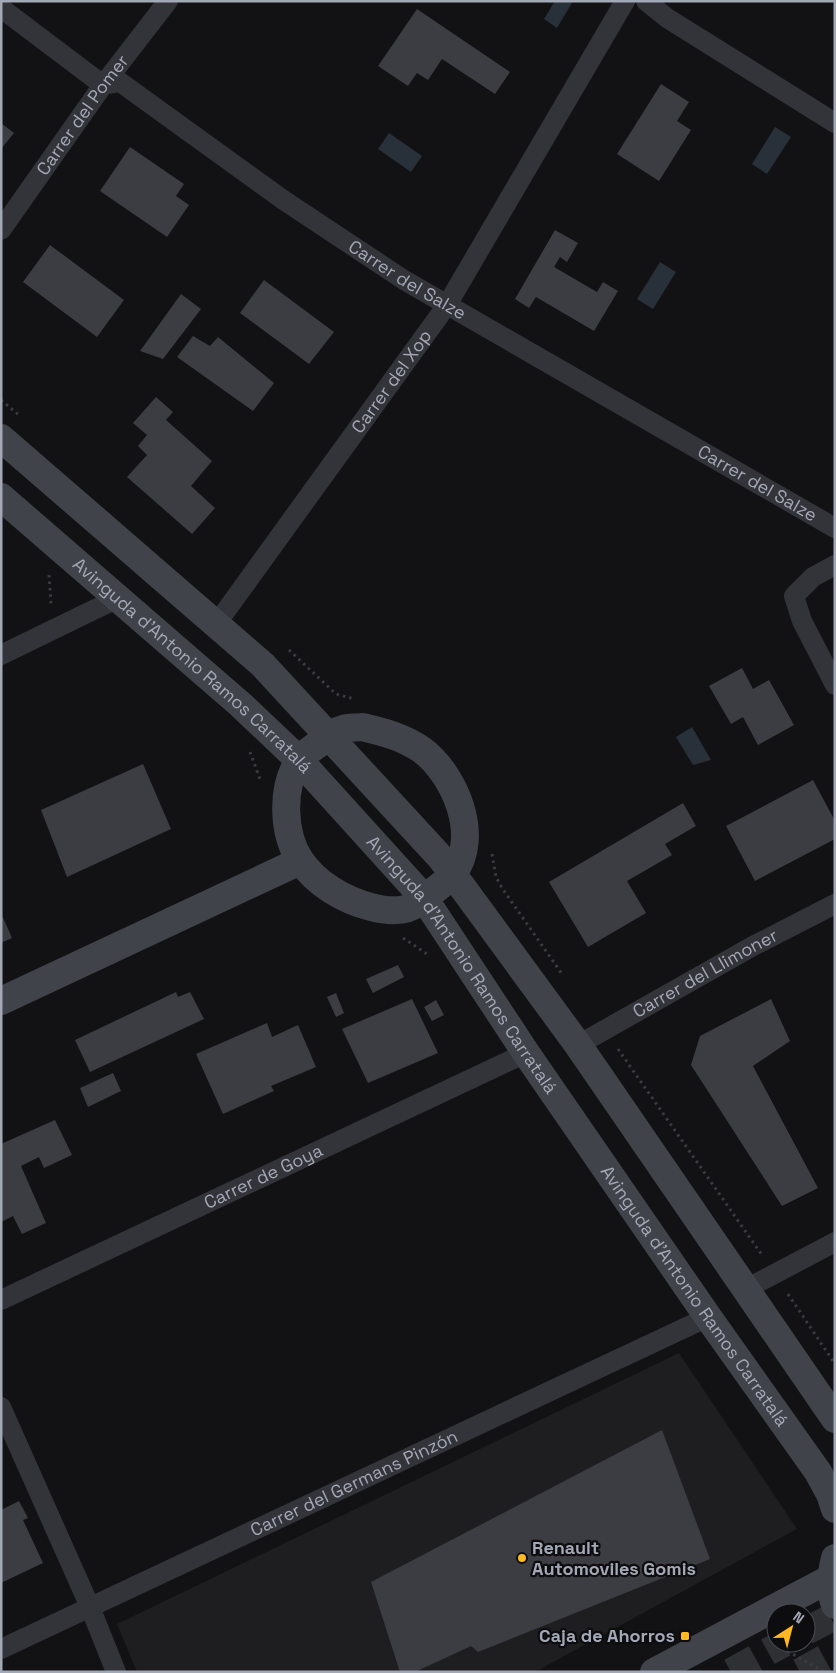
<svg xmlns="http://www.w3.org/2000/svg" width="836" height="1673" viewBox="0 0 836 1673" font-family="'Space Grotesk',sans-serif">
<rect width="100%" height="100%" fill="#121214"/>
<path fill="#1e1e21" d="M679,1353L797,1529L535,1672H137L117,1624Z"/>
<path fill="#283139" d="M555,1H573L557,28L544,19Z
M775,127L791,137L767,174L752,164Z
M389,133L422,156L411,172L378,149Z
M660,262L676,272L653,309L637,299Z
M692,727L711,760L693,765L676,737Z"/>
<path fill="#3c3d42" d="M417,9L510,72L495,94L442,59L428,80L417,73L408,86L378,66Z
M661,84L689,102L677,121L691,130L659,181L617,154Z
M1,123L14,133L1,149Z
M130,147L184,184L176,196L189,205L167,237L100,191Z
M555,230L578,243L567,262L560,257L554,267L597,292L603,282L618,291L594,331L536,297L529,308L515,299Z
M50,245L124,300L97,337L23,282Z
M264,280L334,332L309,364L240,313Z
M181,294L201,309L163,359L140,351Z
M193,336L210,346L218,337L274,383L253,411L177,357Z
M156,397L173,412L166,420L212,461L191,486L215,508L192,534L127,477L147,455L138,446L147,435L133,423Z
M742,668L753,689L769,680L794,725L758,745L743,717L731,724L709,686Z
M143,764L171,829L67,877L41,810Z
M813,780L835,821V839L755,881L726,826Z
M683,803L696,826L665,844L672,855L627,881L646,913L588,947L549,882Z
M1,913L12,938L1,943Z
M398,965L404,977L373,993L366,979Z
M176,992L178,997L190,992L204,1019L90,1072L75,1040Z
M336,993L344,1013L336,1017L327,997Z
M412,999L438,1053L368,1083L342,1029Z
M771,999L790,1041L753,1066L818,1188L782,1206L691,1065L700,1036Z
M436,1000L444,1015L432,1021L424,1007Z
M267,1023L272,1037L298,1025L316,1067L271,1086L274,1091L223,1114L196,1054Z
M113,1073L121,1091L88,1107L80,1088Z
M55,1120L72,1155L44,1168L39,1157L21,1166L46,1223L22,1234L13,1216L1,1222V1144Z
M662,1430L710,1559L478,1652L471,1646L415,1672H400L371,1582Z
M19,1501L28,1518L23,1520L43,1563L1,1583V1510Z"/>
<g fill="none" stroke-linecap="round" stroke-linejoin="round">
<path stroke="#2f3034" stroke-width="28" stroke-dasharray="28 14" stroke-linecap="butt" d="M806,1631L835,1616
M731,1672L784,1643
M800,1672L835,1653"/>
<path stroke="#393b41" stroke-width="3" stroke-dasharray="2.5 4" stroke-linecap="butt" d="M1,400L20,416
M49,575L51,604
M289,650L336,694L354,699
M250,752L261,782
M492,854L496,877L502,888L562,974
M403,938L427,954
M618,1049L762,1255
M788,1294L835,1364
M772,1640L775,1644L824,1672"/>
<g stroke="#33343a" stroke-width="20">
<path d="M646,1L667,18L835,123"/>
<path id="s1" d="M1,8L103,85L120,82L282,199L404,280L835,528"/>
<path id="s2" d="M1,230L103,85L168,1"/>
<path d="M835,565L813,577L794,596L802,621L835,685"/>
<path id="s3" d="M217,623L447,305L625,1"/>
<path d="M1,655L118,598"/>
<path id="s4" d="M578,1045L753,946L835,904"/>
<path d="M746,1289L835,1242"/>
<path id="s5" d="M1,1300L526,1053"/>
<path d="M1,1407L90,1607L116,1672"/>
<path id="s6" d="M1,1649L708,1317"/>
</g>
<g stroke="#41434a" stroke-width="28">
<path d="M1,438L263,665L441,858L578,1045L835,1419"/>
<path id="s7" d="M1,497L241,705L299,760L424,898L526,1053L708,1317L818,1472L830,1494L835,1509"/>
<path d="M362,727C384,732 403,737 422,750C455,775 481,836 453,874C444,885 428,894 418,903C405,913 386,911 371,907C344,900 316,884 300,860C283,834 281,789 298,762C303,754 313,748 321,742C327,737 335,731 343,729C349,727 356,728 362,727Z"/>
<path d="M1,1001L300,861"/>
<path d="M835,1558C831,1573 829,1590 835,1605"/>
<path d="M654,1672L831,1578"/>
</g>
</g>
<g fill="#ffb820" stroke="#0d0d0f" stroke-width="2">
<circle cx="522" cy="1558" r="5"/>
<rect x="680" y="1631" width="10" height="10" rx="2.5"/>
</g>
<g text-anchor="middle" stroke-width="4.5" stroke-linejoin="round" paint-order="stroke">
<g font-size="18" fill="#a3a8b6" stroke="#0d0d0f">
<text dy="6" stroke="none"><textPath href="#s2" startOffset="141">Carrer del Pomer</textPath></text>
<text dy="6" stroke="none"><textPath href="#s1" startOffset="494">Carrer del Salze</textPath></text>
<text dy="6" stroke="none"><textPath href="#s3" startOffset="298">Carrer del Xop</textPath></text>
<text dy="6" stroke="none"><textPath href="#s1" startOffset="899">Carrer del Salze</textPath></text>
<text dy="6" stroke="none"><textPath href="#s7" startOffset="255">Avinguda d'Antonio Ramos Carratalá</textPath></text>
<text dy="6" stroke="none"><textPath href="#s7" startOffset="660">Avinguda d'Antonio Ramos Carratalá</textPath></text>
<text dy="6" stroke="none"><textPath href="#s4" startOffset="146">Carrer del Llimoner</textPath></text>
<text dy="6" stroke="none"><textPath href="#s5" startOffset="290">Carrer de Goya</textPath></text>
<text dy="6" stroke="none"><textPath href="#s7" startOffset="1065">Avinguda d'Antonio Ramos Carratalá</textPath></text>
<text dy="6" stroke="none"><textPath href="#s6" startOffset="390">Carrer del Germans Pinzón</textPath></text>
</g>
<g font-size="18" font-weight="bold" fill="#a3a8b6" stroke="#0d0d0f" text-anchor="start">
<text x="532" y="1554">Renault<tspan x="532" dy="21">Automoviles Gomis</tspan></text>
<text x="675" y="1642" text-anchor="end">Caja de Ahorros</text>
</g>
</g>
<rect width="836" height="1673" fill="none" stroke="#a3a8b6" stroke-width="5"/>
<g transform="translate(791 1628) rotate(36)"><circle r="24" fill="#0d0d0f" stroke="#494b52"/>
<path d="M0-4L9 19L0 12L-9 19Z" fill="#ffb820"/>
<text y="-8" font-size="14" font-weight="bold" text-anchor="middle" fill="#a3a8b6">N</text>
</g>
</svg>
